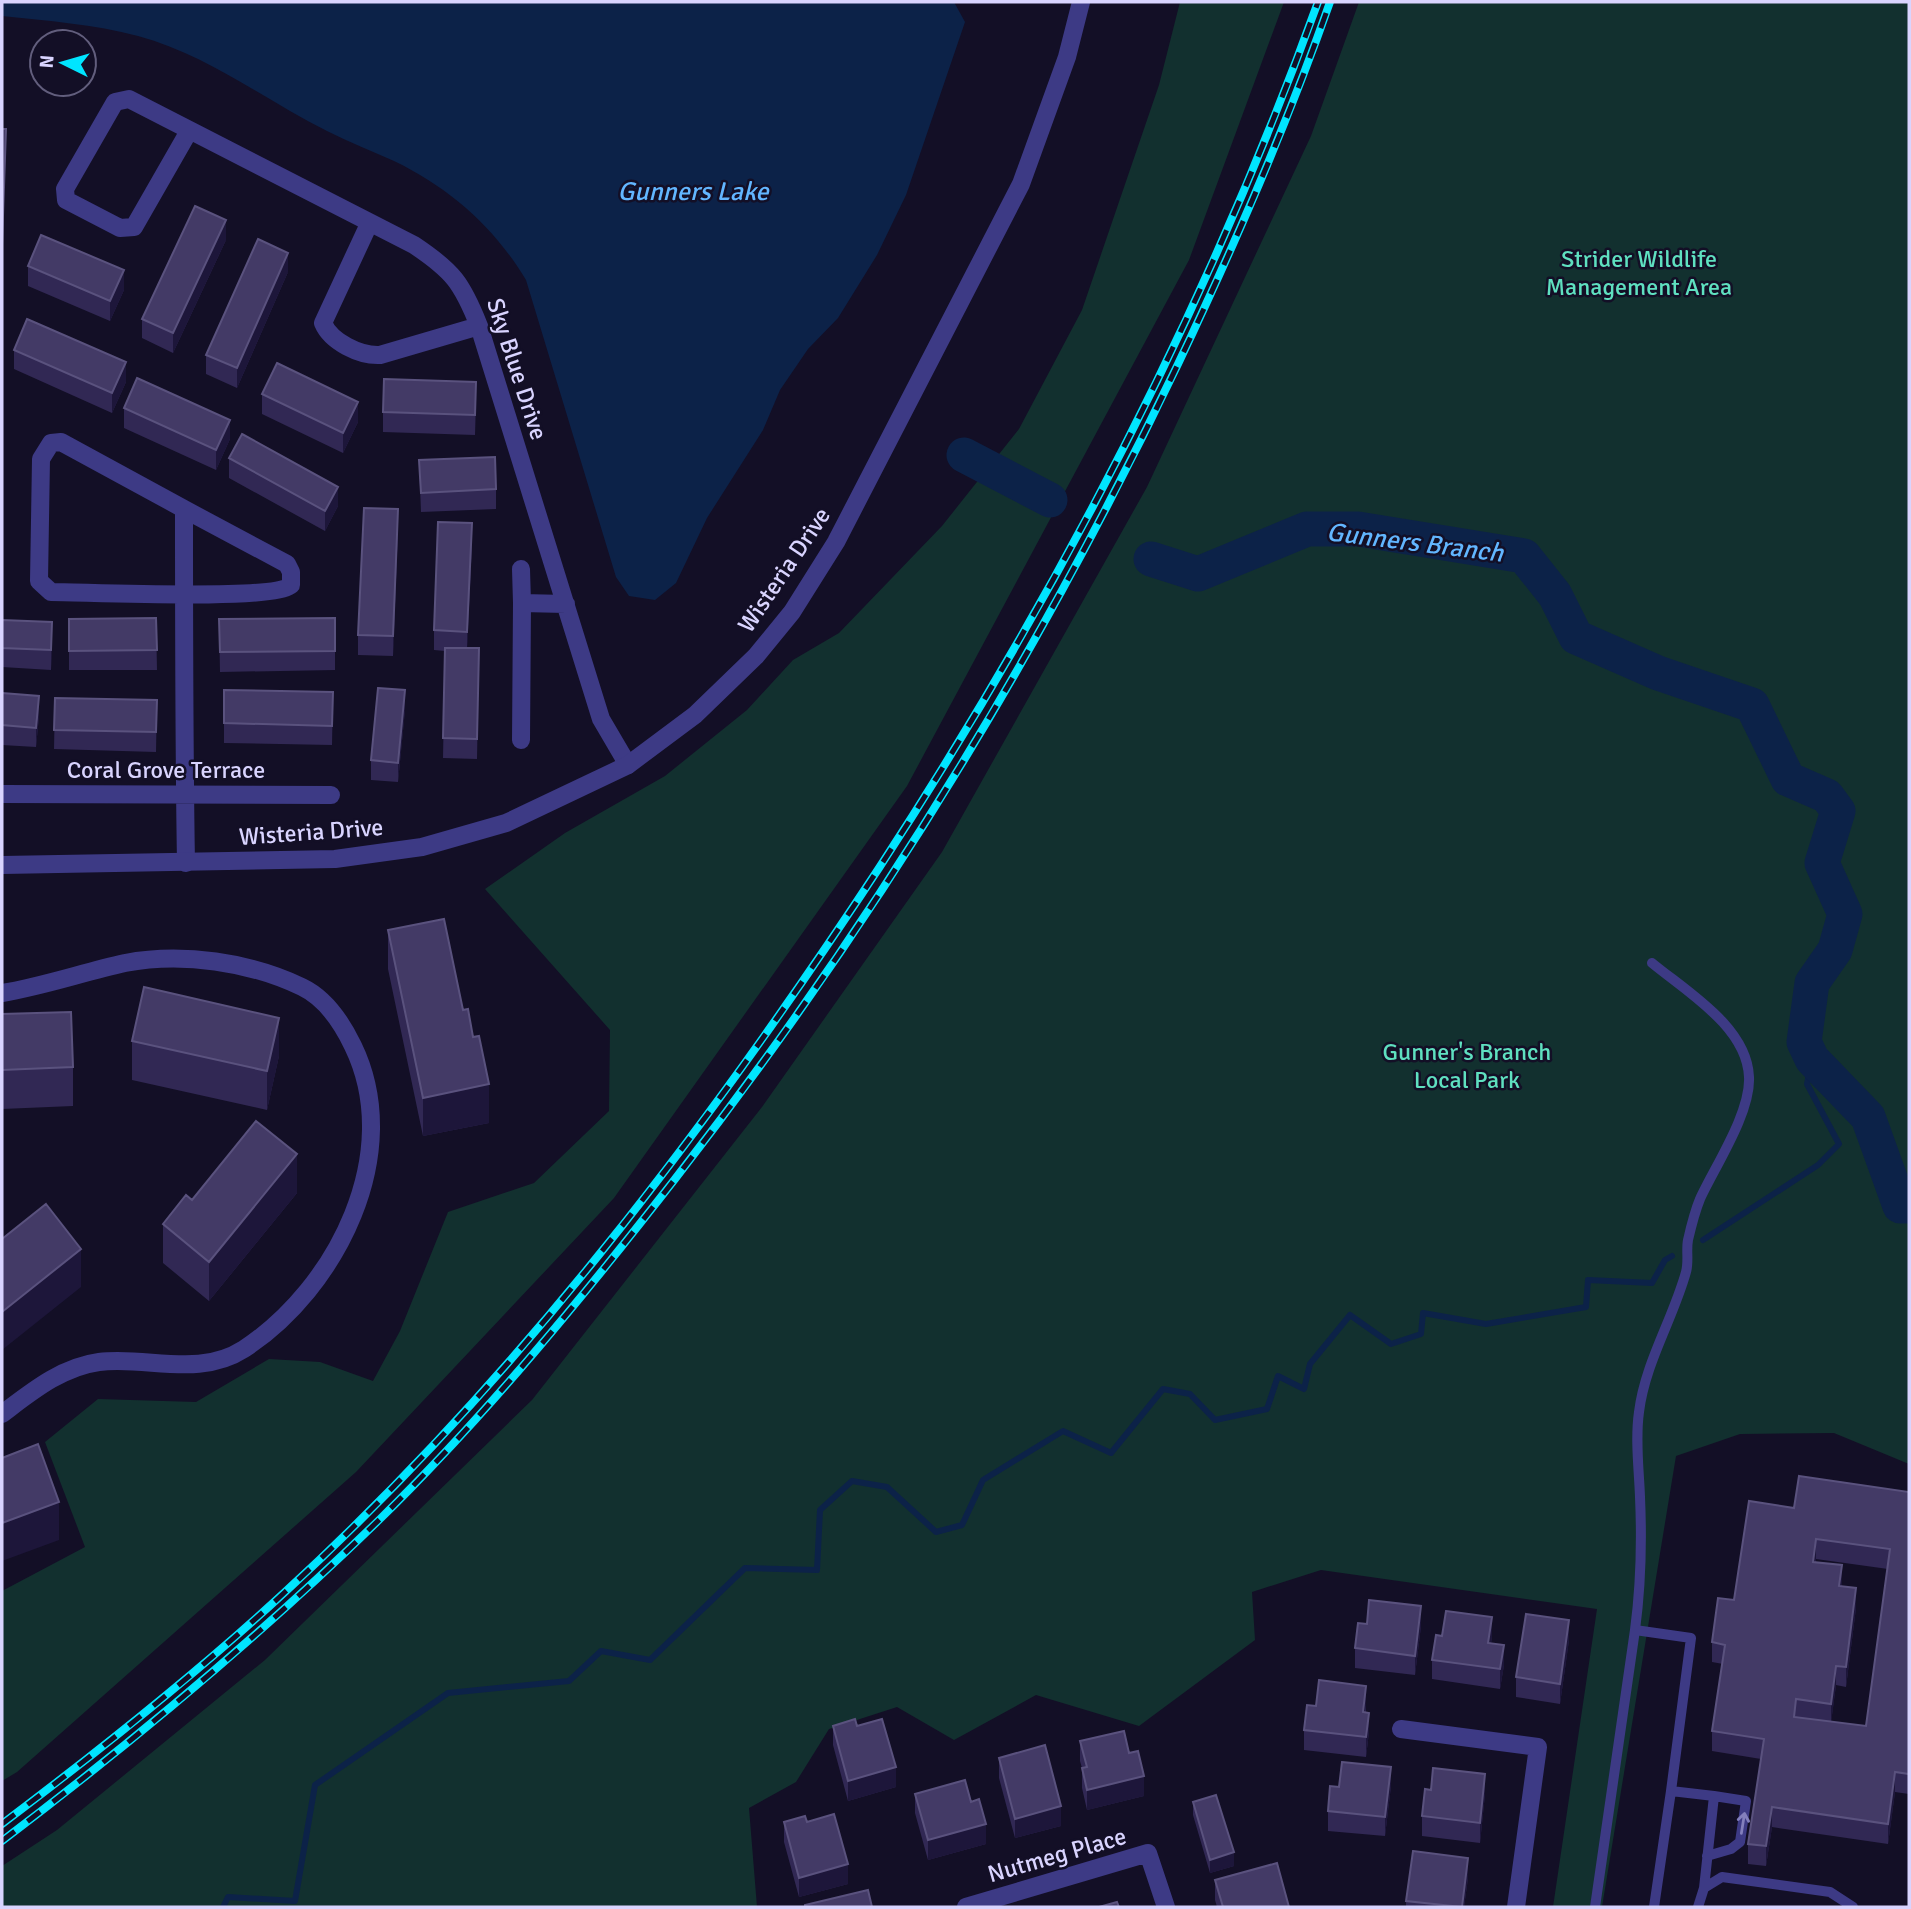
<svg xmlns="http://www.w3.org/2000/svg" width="1911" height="1909" viewBox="0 0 1911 1909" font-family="Signika,sans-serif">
<rect width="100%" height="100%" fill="#130f26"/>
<path fill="#12302f" d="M1180,2H1284L1189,260L907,786L614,1198L356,1472L17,1772L2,1781V1591L85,1547L45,1442L98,1399L196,1402L269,1359L320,1362L373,1381L400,1331L448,1212L534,1183L609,1111L610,1030L485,889L565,833L665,776L747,710L793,660L839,633L942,526L1019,429L1082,310L1159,85Z
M1359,2H1909V1464L1834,1433L1740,1434L1676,1456L1602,1907H1553L1597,1609L1321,1570L1252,1592L1255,1640L1139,1726L1036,1695L954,1740L897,1707L829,1729L796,1782L749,1808L757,1907H2V1866L57,1830L265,1660L532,1400L762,1107L942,852L1147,487L1311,136Z"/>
<path fill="#0c2248" d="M2,2H954L965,22L906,195L877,255L838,318L808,349L780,390L763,430L707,518L676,583L655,600L629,596L616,577L526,280C495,228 450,188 394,161C372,151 349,142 327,131C263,99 208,55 138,36C94,24 47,21 2,16Z"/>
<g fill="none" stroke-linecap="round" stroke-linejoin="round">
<path stroke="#0c2248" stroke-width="6" d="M1703,1240L1818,1165L1839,1144L1807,1084L1812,1059
M223,1907L228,1897L295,1901L315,1785L448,1693L569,1681L601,1651L650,1660L745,1568L817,1570L820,1510L852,1481L887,1487L936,1532L962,1525L983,1480L1063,1431L1111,1453L1163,1389L1190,1394L1215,1420L1267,1409L1278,1376L1304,1389L1310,1364L1350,1315L1391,1344L1421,1334L1423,1313L1486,1324L1586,1307L1588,1280L1652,1283L1665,1260L1672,1256"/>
<path stroke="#0c2248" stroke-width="35" d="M964,455L1050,500
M1151,559L1198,574L1307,529H1358L1524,556L1555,595L1576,637L1658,673L1752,705L1788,779L1827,796L1838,811L1822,863L1845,914L1835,950L1812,983L1804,1042L1812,1059L1868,1117L1900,1206H1909"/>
<path stroke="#3d3a85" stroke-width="10" d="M1635,1630C1641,1585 1642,1542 1640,1497C1639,1469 1635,1440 1639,1412C1645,1363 1673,1319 1686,1272C1689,1262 1686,1250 1688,1240C1691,1227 1695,1211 1700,1199C1714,1168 1751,1113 1749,1077C1747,1027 1687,992 1652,963
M1707,1856L1731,1849L1740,1842L1746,1801L1714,1796
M1595,1907L1635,1630L1691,1638L1671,1791L1714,1796L1704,1888
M1654,1907L1671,1791
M1698,1907L1704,1888L1722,1877L1830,1892L1853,1907"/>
<path stroke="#3d3a85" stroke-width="18" d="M189,131L134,227L120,228L66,200L65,189L115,102L129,99L414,245C453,271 462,283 479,326L601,719L628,765
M369,224L323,323C331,342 360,356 380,355L479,326
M184,509L287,564L291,572V585C274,601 87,592 51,592L39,581L41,459L51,443L61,442L184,509C184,627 184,745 186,863
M521,569L522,603
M521,740L522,603L566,604
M2,794L331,795
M2,993C44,986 84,972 125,963C182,952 250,962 302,987C325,998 342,1023 353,1046C405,1153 337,1288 244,1349C199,1378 148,1356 99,1362C61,1367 30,1393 2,1414
M1401,1729L1538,1747L1516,1907
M966,1907L1148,1853L1166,1907"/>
<path stroke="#3d3a85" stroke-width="18" d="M2,865L335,859L422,847L506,823L628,765L695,715L756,656L792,612L836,542L1021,184L1067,57L1081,2"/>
<g stroke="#00e5ff" stroke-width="8">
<path id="rail" d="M2,1824C100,1750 195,1675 285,1592C516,1380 707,1129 879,868C1056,597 1208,306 1318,2
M2,1841C134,1741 261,1635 380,1519C487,1414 583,1297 675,1179C872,926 1040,653 1178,364C1234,246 1287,125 1330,2"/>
</g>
<use href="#rail" stroke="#130f26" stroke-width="5" stroke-dasharray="16" stroke-linecap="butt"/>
</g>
<path fill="#312854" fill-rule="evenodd" d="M226,240L173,353L142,338V319Z
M28,266L124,290L110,321L28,286Z
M288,272L237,388L206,374V355Z
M14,350L126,382L112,413L14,369Z
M262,394L358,422L343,453L262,414Z
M476,401L475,435L383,432V412Z
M124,408L230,439L216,470L124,428Z
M229,458L338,506L325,531L229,478Z
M419,460L496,489V509L421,512Z
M398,529L393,656L358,655V635Z
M472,543L467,648H479L477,759L443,758L445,651L434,650V630Z
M156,618L157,670H69V619Z
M335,618V670L220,672L219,619Z
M2,620L52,642L51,670L2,667Z
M224,690L333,692L332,745L224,743Z
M2,693L39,716L36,747L2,745Z
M55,698L157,700L156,752L54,749Z
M405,710L398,782L371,780V760Z
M388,930L463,1010L473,1037L489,1123L423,1136L388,969Z
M2,1014L73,1067V1106L2,1109Z
M132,1041L279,1056L267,1110L132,1080Z
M297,1193L209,1301L163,1263V1224L192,1200Z
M1909,1492V1794L1895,1792L1888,1844L1772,1827L1766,1866L1748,1864V1844L1761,1759L1712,1751V1731L1723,1664L1712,1662V1642L1734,1600L1794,1508ZM1816,1559L1888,1569L1866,1726L1831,1722L1836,1685L1846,1687L1856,1608L1842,1586L1816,1562Z
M1421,1626L1415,1675L1355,1668V1648Z
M1442,1636L1492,1637L1491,1643L1504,1665L1500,1689L1432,1679V1660Z
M1569,1640L1560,1704L1516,1697V1677Z
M1366,1705V1712L1369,1732L1366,1757L1304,1750V1730L1316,1706Z
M833,1726H857L896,1787L848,1801L833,1745Z
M1080,1741L1129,1753L1144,1796L1087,1810L1082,1788V1768L1080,1761Z
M999,1758L1061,1826L1015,1838L999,1778Z
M1391,1786L1385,1836L1328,1831V1811Z
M1431,1790L1485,1794L1480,1843L1422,1836V1816Z
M915,1794L971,1802L986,1844L928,1860L915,1813Z
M1193,1802L1234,1866L1210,1873L1193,1815Z
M784,1822H807L848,1884L799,1897L784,1842Z
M1468,1878L1464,1907H1406V1901Z
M1215,1880L1289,1907H1217L1215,1900Z"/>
<path fill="#1d163a" d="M6,129V149L2,265V245Z
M226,220V240L173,353V333Z
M288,253V272L237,388V368Z
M124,270V290L110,321V301Z
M126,362V382L112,413V393Z
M358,402V422L343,453V433Z
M230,420V439L216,470V450Z
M338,487V506L325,531V511Z
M398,509V529L393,656V636Z
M472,523V543L467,652V632Z
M52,622V642L51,670V650Z
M405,690V710L398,782V763Z
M39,696V716L36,747V728Z
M279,1018V1056L267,1110V1071Z
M489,1084V1123L423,1136V1098Z
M297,1154V1193L209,1301V1262Z
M81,1249V1287L2,1350V1312Z
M59,1502V1540L2,1561V1523Z
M1816,1539V1559L1813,1581V1562Z
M1842,1565V1585L1839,1606V1586Z
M1856,1588V1608L1846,1687V1667Z
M1421,1606V1626L1415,1675V1656Z
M1492,1617V1637L1488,1662V1643Z
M1569,1620V1640L1560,1704V1684Z
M1504,1645V1665L1500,1689V1669Z
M1836,1666V1685L1831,1724V1704Z
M1366,1686V1705L1363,1732V1712Z
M1369,1713V1732L1366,1757V1737Z
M896,1767V1787L848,1801V1781Z
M1391,1767V1786L1385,1836V1817Z
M1895,1772V1792L1888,1844V1824Z
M1485,1774V1794L1480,1843V1823Z
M1144,1776V1796L1087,1810V1790Z
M1061,1806V1826L1015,1838V1819Z
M1772,1807V1827L1766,1866V1846Z
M986,1824V1844L928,1860V1840Z
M1234,1852V1866L1210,1873V1860Z
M1468,1858V1878L1464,1907H1462Z
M848,1864V1884L799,1897V1878Z"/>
<path fill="#433a66" stroke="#5a527e" stroke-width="2" fill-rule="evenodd" d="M2,129H6L2,245Z
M195,206L226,220L173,333L142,319Z
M41,235L124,270L110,301L28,266Z
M258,239L288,253L237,368L206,355Z
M27,319L126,362L112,393L14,350Z
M277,363L358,402L343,433L262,394Z
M137,378L230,420L216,450L124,408Z
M384,379L476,382L475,415L383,412Z
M242,434L338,487L325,511L229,458Z
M495,457L496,489L421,493L419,460Z
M364,508L398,509L393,636L358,635Z
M438,522L472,523L467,632L434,630Z
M156,618L157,650L69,651V619Z
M335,618V651L220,652L219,619Z
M2,620L52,622L51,650L2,648Z
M445,648H479L477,739L443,738Z
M378,688L405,690L398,763L371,760Z
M224,690L333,692L332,726L224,723Z
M2,693L39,696L36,728L2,725Z
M55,698L157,700L156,732L54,730Z
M444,919L463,1010L468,1009L473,1037L479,1036L489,1084L423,1098L388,930Z
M144,987L279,1018L267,1071L132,1041Z
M71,1012L73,1067L2,1070V1014Z
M256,1121L297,1154L209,1262L163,1224L186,1195L192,1200Z
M46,1204L81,1249L2,1312V1239Z
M38,1444L59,1502L2,1523V1458Z
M1799,1476L1909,1492V1774L1895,1772L1888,1824L1772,1807L1766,1846L1748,1844L1764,1739L1712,1731L1725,1645L1712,1642L1718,1598L1734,1600L1749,1501L1794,1508ZM1816,1539L1890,1549L1866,1726L1794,1717L1796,1699L1831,1704L1836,1666L1846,1667L1856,1588L1839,1586L1842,1565L1813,1562Z
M1369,1600L1421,1606L1415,1656L1355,1648L1358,1623L1367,1624Z
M1446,1611L1492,1617L1488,1643L1504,1645L1500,1669L1432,1660L1436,1635L1442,1636Z
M1526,1614L1569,1620L1560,1684L1516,1677Z
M1319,1680L1366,1686L1363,1712L1369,1713L1366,1737L1304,1730L1307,1705L1316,1706Z
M855,1719L857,1726L882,1719L896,1767L848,1781L833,1726Z
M1124,1731L1129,1753L1138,1751L1144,1776L1087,1790L1082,1768L1087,1767L1080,1741Z
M1045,1745L1061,1806L1015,1819L999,1758Z
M1342,1762L1391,1767L1385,1817L1328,1811L1330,1786L1339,1787Z
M1433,1768L1485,1774L1480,1823L1422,1816L1425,1789L1431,1790Z
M965,1780L971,1802L979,1799L986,1824L928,1840L915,1794Z
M1216,1795L1234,1852L1210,1860L1193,1802Z
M834,1814L848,1864L799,1878L784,1822L805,1816L807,1822Z
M1413,1851L1468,1858L1462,1907L1406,1901Z
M1277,1863L1289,1907H1223L1215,1880Z
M868,1890L872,1907H805V1905Z
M1117,1902L1119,1907H1099Z"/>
<defs><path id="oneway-shaft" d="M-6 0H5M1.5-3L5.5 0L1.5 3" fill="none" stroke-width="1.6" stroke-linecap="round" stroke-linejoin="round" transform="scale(1.75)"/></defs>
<use stroke="#837fbc" href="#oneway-shaft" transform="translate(1743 1823) rotate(-81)"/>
<g text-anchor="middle" stroke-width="5" stroke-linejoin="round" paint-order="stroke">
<g font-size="24" fill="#5fe0c0" stroke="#130f26">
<text x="1639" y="267">Strider Wildlife<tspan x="1639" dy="28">Management Area</tspan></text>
<text x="1467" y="1060">Gunner's Branch<tspan x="1467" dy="28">Local Park</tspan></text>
</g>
<g font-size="24" fill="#d9d4ff" stroke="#130f26">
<text transform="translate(517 369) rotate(72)" y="8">Sky Blue Drive</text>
<text transform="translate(784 570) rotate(-56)" y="8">Wisteria Drive</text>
<text x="166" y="778">Coral Grove Terrace</text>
<text transform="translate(311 832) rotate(-4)" y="8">Wisteria Drive</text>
<text transform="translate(1057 1855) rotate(-16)" y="8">Nutmeg Place</text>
</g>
<g font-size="26" font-style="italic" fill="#62b6ff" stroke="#130f26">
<text x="693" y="200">Gunners Lake</text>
<text transform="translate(1415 542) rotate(7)" y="9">Gunners Branch</text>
</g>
</g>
<rect width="1911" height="1909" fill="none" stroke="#d9d4ff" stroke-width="7"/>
<g transform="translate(63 63) rotate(275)"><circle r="33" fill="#130f26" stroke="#625e7d" stroke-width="2"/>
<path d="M0-5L12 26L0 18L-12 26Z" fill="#00e5ff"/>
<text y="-10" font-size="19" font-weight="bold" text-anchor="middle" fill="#d9d4ff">N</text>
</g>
</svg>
